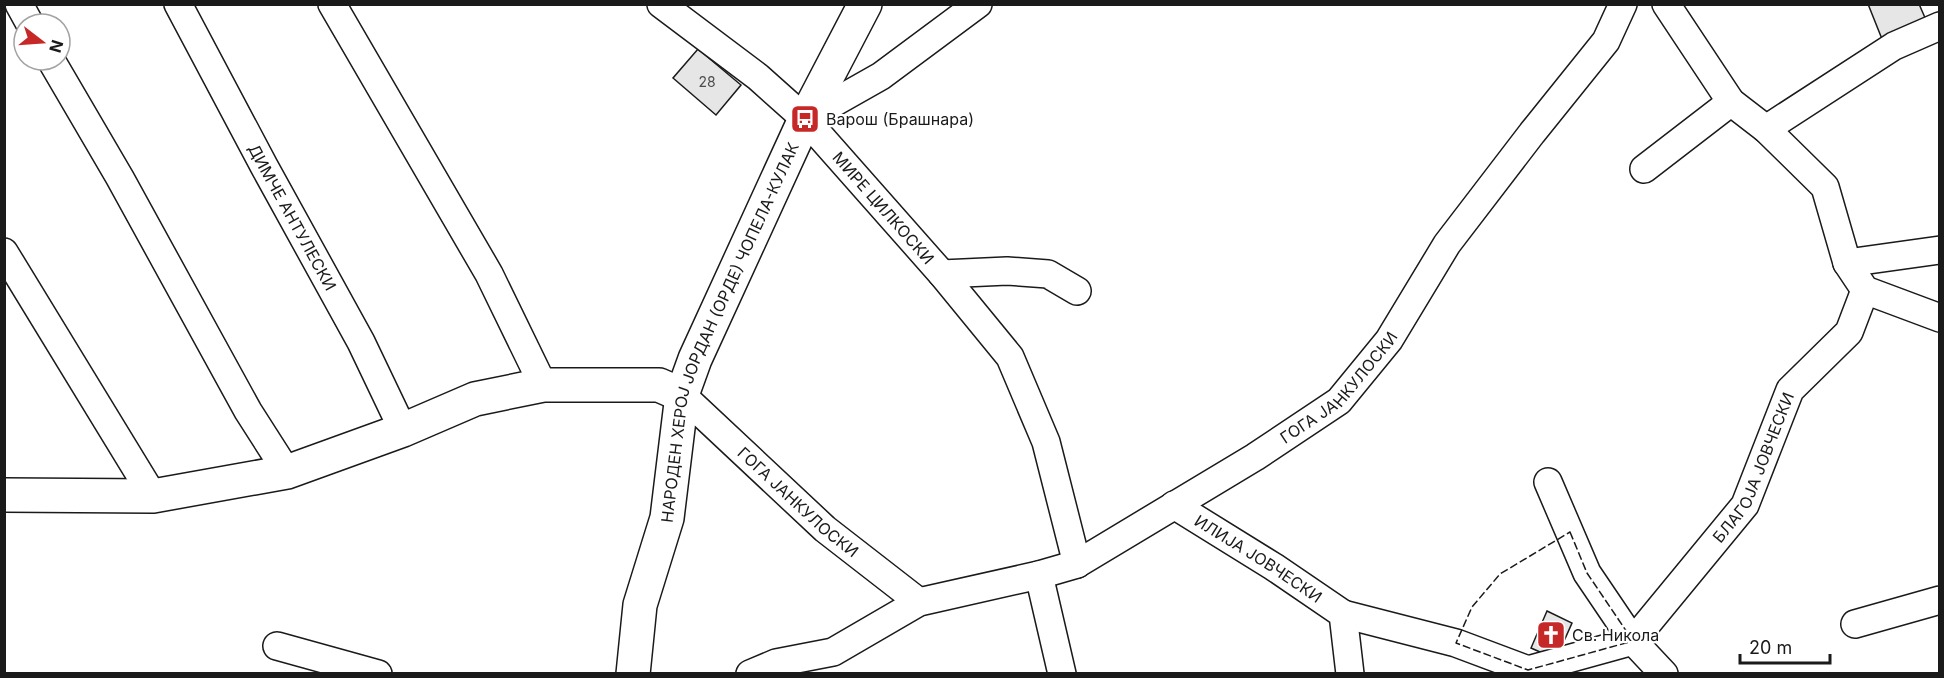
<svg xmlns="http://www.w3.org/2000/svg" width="1944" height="678" viewBox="0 0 1944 678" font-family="Inter,sans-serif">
<rect width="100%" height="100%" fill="#fff"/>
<path fill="#e6e6e6" stroke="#1a1a1a" stroke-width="1.5" d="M1868,4H1919L1926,20L1882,39Z
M698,49L741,85L716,115L673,78Z
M1547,611L1572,623L1556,659L1531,648Z"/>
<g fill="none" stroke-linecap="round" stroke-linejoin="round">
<g stroke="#1a1a1a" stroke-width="30">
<g id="street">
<path d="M19,4L30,24"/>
<path id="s1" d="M178,4L264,166L361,342L403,430"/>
<path d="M332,4L489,274L543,385"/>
<path id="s2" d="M661,4L758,77L805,119L942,274L1010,357L1046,442L1077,564"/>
<path d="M1666,4L1731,102L1766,129L1825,187L1847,263L1865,290L1940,318"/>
<path d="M51,60L120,178L248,411L287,472"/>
<path d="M805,119L881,76L978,4"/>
<path d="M1766,129L1894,46L1940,26"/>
<path d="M1644,169L1731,102"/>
<path d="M4,252L153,496"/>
<path d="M1847,263L1940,250"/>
<path d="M942,274L1007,271L1048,274L1077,291"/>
<path id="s3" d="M682,395L825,529L919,602"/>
<path d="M1548,482L1587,573L1633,641L1664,674"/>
<path id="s4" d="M1174,505L1274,567L1343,614L1350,674"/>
<path d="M1039,575L1062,674"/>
<path id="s5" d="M1343,614L1456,643L1528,670L1633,641L1745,505L1790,390L1849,332L1865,290"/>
<path d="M1855,624L1940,600"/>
<path d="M277,646L378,674"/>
<path id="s6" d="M750,674L776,663L833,652L919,602L1039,575L1077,564L1255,457L1339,401L1389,340L1447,244L1532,133L1606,41L1623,4"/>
</g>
</g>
<g stroke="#1a1a1a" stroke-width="36">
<g id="secondary">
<path d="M4,495L153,496L287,472L403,430L475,399L543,385H659L682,395"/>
<path id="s7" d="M633,674L640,605L667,518L682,395L695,359L805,119L865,4"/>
</g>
</g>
<use href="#street" stroke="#fff" stroke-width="27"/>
<use href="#secondary" stroke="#fff" stroke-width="33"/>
<path stroke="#1a1a1a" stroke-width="1.5" stroke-dasharray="8 3" stroke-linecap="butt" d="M1570,532L1587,573L1633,641L1528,670L1456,643L1472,607L1500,574Z"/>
</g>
<defs>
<g id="bus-square" transform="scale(1.5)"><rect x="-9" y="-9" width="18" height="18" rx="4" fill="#c62828" stroke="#fff"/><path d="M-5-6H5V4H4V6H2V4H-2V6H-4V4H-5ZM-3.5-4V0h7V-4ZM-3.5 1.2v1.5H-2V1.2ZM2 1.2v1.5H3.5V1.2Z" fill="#fff"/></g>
<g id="church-square" transform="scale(1.5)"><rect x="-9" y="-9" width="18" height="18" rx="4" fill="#c62828" stroke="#fff"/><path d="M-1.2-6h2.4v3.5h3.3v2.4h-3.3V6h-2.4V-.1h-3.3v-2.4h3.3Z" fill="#fff"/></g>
</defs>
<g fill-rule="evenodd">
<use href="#bus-square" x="805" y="119"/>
<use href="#church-square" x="1551" y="635"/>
</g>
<g text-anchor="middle" stroke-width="4.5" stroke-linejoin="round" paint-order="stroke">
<g font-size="14" fill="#4d4d4d">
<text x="707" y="87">28</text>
</g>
<g font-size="16" fill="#1a1a1a" stroke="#fff" text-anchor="start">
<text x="826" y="125">Варош (Брашнара)</text>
<text x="1572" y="641">Св. Никола</text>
</g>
<g font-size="16" fill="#1a1a1a" stroke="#fff">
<text dy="6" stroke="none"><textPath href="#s2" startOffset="303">МИРЕ ЦИЛКОСКИ</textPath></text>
<text dy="6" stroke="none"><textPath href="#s1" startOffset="242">ДИМЧЕ АНТУЛЕСКИ</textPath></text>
<text dy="6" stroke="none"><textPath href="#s7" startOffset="358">НАРОДЕН ХЕРОЈ ЈОРДАН (ОРДЕ) ЧОПЕЛА-КУЛАК</textPath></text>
<text dy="6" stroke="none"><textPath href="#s6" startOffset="666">ГОГА ЈАНКУЛОСКИ</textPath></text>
<text dy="6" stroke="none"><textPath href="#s5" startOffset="516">БЛАГОЈА ЈОВЧЕСКИ</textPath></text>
<text dy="6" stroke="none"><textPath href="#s3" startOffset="158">ГОГА ЈАНКУЛОСКИ</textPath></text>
<text dy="6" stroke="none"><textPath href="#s4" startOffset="100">ИЛИЈА ЈОВЧЕСКИ</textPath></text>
</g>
</g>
<rect width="1944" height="678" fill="none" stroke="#1a1a1a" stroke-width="12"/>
<g transform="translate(42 42) rotate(107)"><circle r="28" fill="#ffffff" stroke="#a3a3a3" stroke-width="1.5"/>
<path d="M0-4.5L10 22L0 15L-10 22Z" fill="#c62828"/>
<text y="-9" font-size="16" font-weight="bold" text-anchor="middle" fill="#1a1a1a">N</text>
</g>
<path d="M1740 654v9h90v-9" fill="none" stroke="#1a1a1a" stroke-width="3"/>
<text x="1749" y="654" font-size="18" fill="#1a1a1a" stroke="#ffffff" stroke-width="4.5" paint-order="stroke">20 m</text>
</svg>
